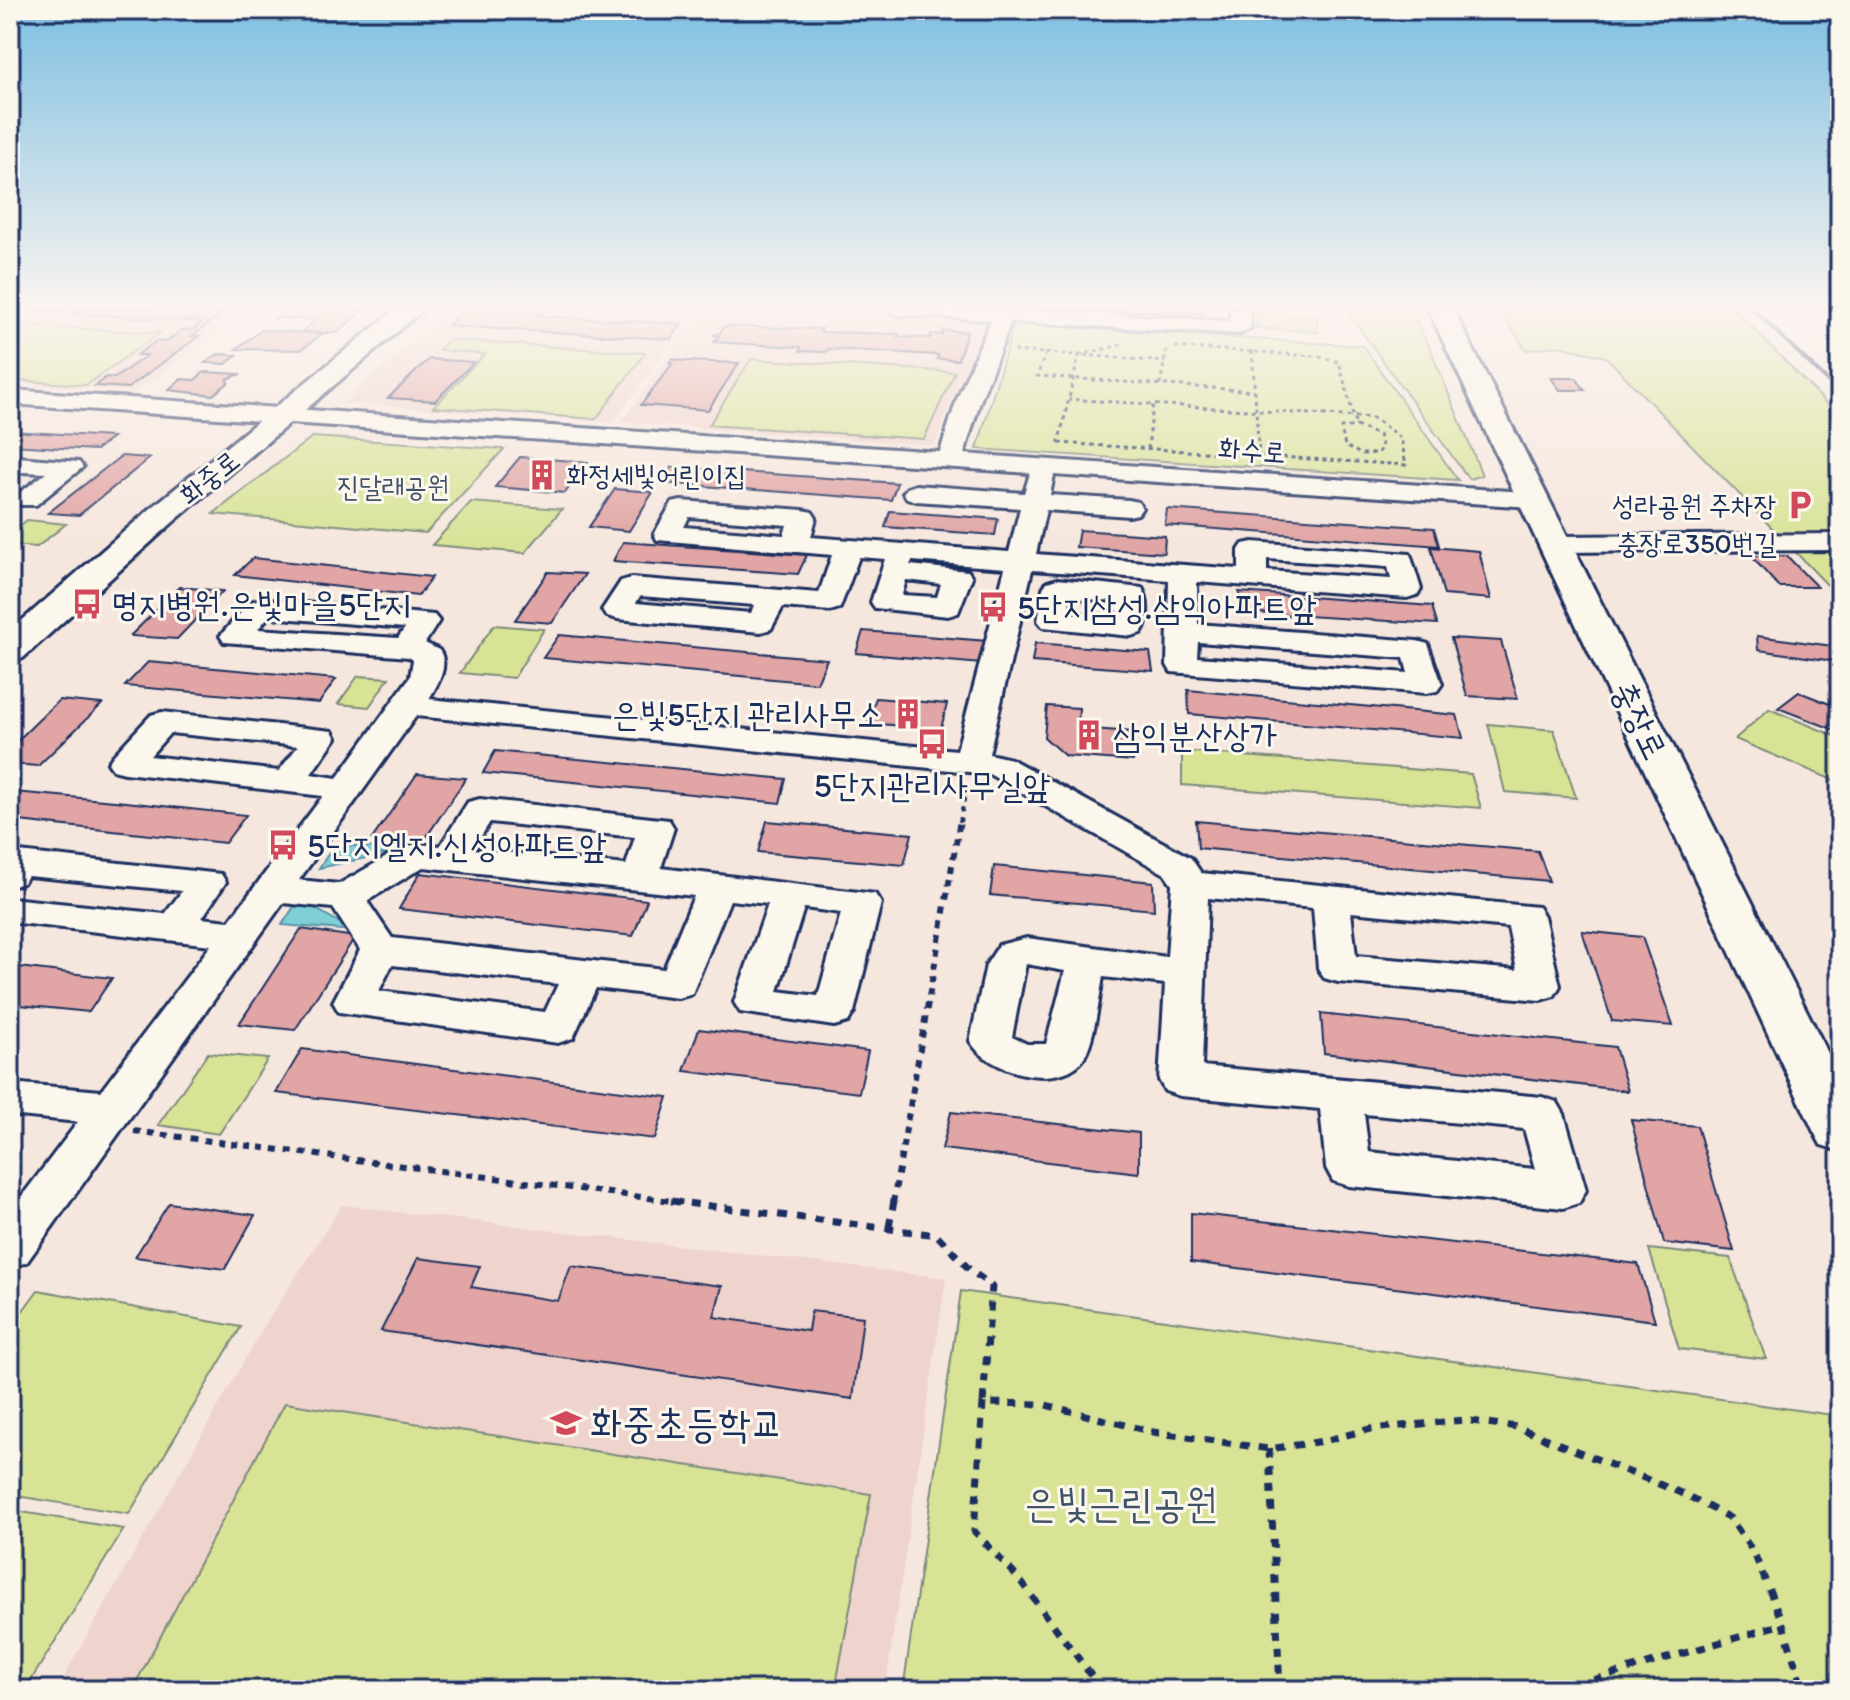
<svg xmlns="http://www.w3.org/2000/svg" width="1850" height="1700" viewBox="0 0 1850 1700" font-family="Itim,'Poor Story',sans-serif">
<rect width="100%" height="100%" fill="#f6e7de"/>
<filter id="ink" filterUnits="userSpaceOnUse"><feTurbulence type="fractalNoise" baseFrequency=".0125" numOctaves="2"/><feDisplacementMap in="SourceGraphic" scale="16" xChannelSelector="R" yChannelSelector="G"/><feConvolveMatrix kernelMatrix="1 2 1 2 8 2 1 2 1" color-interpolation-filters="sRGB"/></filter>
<g filter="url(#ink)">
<path fill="#efd3cd" d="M10,309H248L135,392L10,383Z
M452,309H651L695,311L614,422L343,403Z
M702,311L985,323L934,445L621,422Z
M342,1205L946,1278L885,1690H56L263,1328Z"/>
<path fill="#d8e396" stroke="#7a897a" stroke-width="2" d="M1345,309H1409L1430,348L1482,475L1469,479Z
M1499,309H1734L1840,417V598L1606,357L1558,346L1526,350Z
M1255,313L1317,316L1318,332L1257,328Z
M1014,324L1363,346L1458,480L977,449Z
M10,325L160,333L86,385L10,380Z
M449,340L645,353L596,419L433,407L485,354L439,350Z
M751,359L955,372L924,439L709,425Z
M312,437L504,449L426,533L213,514Z
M471,502L561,509H562L525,553L432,545Z
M27,520L66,524L37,547L10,545V534Z
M494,625L544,629L514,678L460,673Z
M358,676L389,678L369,707L338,704Z
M1769,709L1840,738V783L1735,739Z
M1488,724L1554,730L1576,798L1505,792Z
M1182,751L1471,774L1481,808L1182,785Z
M208,1053L268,1059L219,1134L158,1125Z
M1649,1249L1730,1258L1766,1359L1679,1349Z
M38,1290L241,1327L129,1514L10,1495V1328Z
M961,1291L1840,1416V1690H903Z
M285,1403L871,1494L835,1690H132Z
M10,1510L124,1529L25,1690H10Z"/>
<path fill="#7ecfd6" stroke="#568fa6" stroke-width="2" d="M335,844L403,850L319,868Z
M299,899L354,931L282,925Z"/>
<path fill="#e0a5a4" stroke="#1b2f5e" stroke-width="2" d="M10,309H219L222,310L217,313H223L192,336H199L128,388L95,386L106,377L115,378L147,355H137L156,341L166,342L183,329L192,330L202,322Z
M285,309H364L337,333L302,332L316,320L275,318Z
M1091,309L1203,313L1204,323L1090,316Z
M462,311L541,313L538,316L682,324L671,339L448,326Z
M724,326L822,329L820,332L899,334L898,337L930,338L931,334L942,335L943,330L967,332L958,360L937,359L938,355L828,349L826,352L800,351L801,347L714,342L719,336L713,335L720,333Z
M262,330L322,334L301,350L236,349Z
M218,354L237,355L226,364L205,363Z
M429,359L474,362L435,401L388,398Z
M672,359L684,361L739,363L708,410L641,405L672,364L669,363Z
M204,372L241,374L227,379L228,383L213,395L168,390L181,379L195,380Z
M1551,378H1576L1585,390H1560Z
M10,431L113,437L96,450L10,445Z
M121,456L150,458L79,515L48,513Z
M520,457L588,462L565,493L495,487Z
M672,467L897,483L891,500L663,483Z
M615,489L653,492L629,531L589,527Z
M1167,509L1434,528L1439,546L1165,525Z
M890,511L998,519L995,535L885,527Z
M1079,530L1165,536L1164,553L1076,547Z
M623,542L807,555L798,574L613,561Z
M1431,547L1479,551L1491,599L1444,595Z
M1751,556H1787L1817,587H1779Z
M253,558L432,577L418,596L235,575Z
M548,572L585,574L552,623L515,620Z
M180,587L223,591L177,639L130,636Z
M1239,592L1432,606L1437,624L1240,612Z
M863,631L987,641L982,664L856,653Z
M559,635L827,659L817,683L543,658Z
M1757,636L1840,647V662L1758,650Z
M1451,638L1501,641L1518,699L1467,696Z
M1035,643L1150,652L1153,671L1032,662Z
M148,662L336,679L319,703L125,686Z
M1188,690L1457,715L1463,738L1189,714Z
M1799,692L1840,708V732L1778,708Z
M876,698L947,704L941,729L867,723Z
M59,700L102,704L38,766L10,764V748Z
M1047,706L1079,708L1078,728L1133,732V761L1065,756L1044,737Z
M495,751L786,779L780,803L483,773Z
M417,774L466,778L421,845L372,839Z
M14,792L126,802L246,815L225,843L10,820V796Z
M767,821L912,834L904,865L758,852Z
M1196,821L1538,851L1549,881L1198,848Z
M994,866L1153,882L1154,910L990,895Z
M420,873L647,900L633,936L399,909Z
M301,929L355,937L295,1030L239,1024Z
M1582,931L1642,937L1673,1026L1612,1021Z
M10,966L112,978L89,1012L10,1004Z
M1321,1014L1615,1047L1628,1091L1324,1053Z
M699,1029L868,1051L859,1093L684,1071Z
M302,1049L668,1097L655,1139L276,1093Z
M951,1112L1139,1133V1173L942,1149Z
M1631,1120L1697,1126L1734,1251L1664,1243Z
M169,1203L255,1215L225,1269L135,1257Z
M1191,1213L1638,1264L1655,1321L1191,1262Z
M418,1258L480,1266L471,1287L558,1301L571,1266L722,1286L714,1317L808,1331L811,1311L863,1317L853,1399L381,1331Z"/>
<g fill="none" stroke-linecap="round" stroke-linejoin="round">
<g stroke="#1b2f5e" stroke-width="6">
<path id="minor" d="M887,309H1016L1230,321V309H1250L1251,328L1240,334L1011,322L981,399L964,454L1540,493L1544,499L1540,505L1531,507L1054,475L1050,495L1129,500L1138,502L1142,508L1138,514L1129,516L1046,510L1036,554L1239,569V550L1243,544L1253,542L1410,554L1421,589L1417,595L1407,598L1197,582L1198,624L1417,641L1428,644L1442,684L1437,691L1426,693L1171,672L1167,665L1169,580L1032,570L989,754L1011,759L1191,858L1201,873L1538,907L1544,916L1560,986L1554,996L1540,1000L1338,982L1324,978L1318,968L1313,908L1208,898L1202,1066L1542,1097L1557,1102L1564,1114L1586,1190L1579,1203L1563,1208L1349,1186L1333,1181L1326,1168L1320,1109L1180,1096L1165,1091L1159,1080L1165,984L1103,977C1099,998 1094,1047 1081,1062C1055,1090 988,1072 970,1041L986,965L999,945L1027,938L1167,957L1172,884L1165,874L989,774L416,716L299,880L339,884L404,847L417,844L440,846L468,802L480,799L669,820L674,828L661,868L875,894L881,903L854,1012L848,1022L834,1026L740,1012L734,1002L768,904L730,900L692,994L678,998L596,988L573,1038L558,1043L339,1012L333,1002L360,950L333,908L283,903L27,1262L10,1268V1212L78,1122L10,1115V1083L101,1091L211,945L10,922V898L165,914L182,891L28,876L23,883L10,887V855L19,852L221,874L226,882L202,918L229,921L323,796L125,773L113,770L108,763L113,756L151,715L162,712L332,731L336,738L311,774L337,778L410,677L413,660L409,657L224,642L220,636L250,602L260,599L434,615L439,621L425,643L439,650C450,665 438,684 429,699L957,750L1005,568L912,561L910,565L968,571L972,577L958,613L948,616L875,608L871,602L885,559L859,557L840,608L830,611L783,607L771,629L761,632L617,619L607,616L602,610L621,581L631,578L819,593L832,555L657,540L654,534L672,503L681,501L803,510L812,512L816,518L811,537L1009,552L1020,508L916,501L907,498L903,493L907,488L916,485L1024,493L1030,473L10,404V390L940,452L957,399L991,320L897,315ZM689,517L787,525L784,535L684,527ZM1267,559L1388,567L1391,579L1267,571ZM906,580L941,584L937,597L902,595ZM640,596L754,605L751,613L636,603ZM268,617L405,628L398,638L258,629ZM1198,642L1404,658L1408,673L1197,657ZM170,733L298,746L279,771L150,756ZM490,822L635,837L626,865L473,849ZM423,867L694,896L664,969L392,938L367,901ZM804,908L841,913L818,996L778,991ZM1351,912L1508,927L1517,970L1356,956ZM1026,964L1065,971L1046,1044H1027L1012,1037ZM392,965L558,984L545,1012L379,991ZM1364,1114L1524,1129L1535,1169L1369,1152Z
M18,457L79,462L83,467L36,505H10V489L22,491L46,473L23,472L10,477V459Z
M1840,534V550L1555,552L1545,550L1541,544L1545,538L1555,536Z
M1057,579L1142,588C1149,598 1149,623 1141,633L1131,636L1043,627L1038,621L1043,588L1047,582ZM1070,598L1117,601V617L1069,613Z"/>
</g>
<g stroke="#1b2f5e" stroke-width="6">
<path id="major" d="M396,309H424L172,523L23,658L10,661V631L150,509Z
M1428,309H1453L1840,1077V1151L1821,1145L1813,1130Z"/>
</g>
<path stroke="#1b2f5e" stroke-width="3" stroke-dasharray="4 4" stroke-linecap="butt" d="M1175,347L1316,356L1339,362L1356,426
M1252,350L1259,455
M1014,351L1079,355L1058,445
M1046,353L1037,376L1255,391
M1079,355L1125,344
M1084,355L1165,362
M1160,385L1167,347
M1356,426L1379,435L1382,446L1378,453L1361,454L1345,446L1341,428Z
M1059,443L1406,465L1401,438L1373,418L1069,399
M1148,449L1153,404"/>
<path stroke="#1b2f5e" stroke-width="4" stroke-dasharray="5 5" stroke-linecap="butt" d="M960,822L967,783"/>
<path stroke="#1b2f5e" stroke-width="6" stroke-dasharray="7 7" stroke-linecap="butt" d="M134,1131L687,1203
M893,1203L960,820"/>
<path stroke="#1b2f5e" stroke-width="7" stroke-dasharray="9 9" stroke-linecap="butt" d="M671,1201L937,1235L970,1270L992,1286L983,1403
M889,1227L894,1201
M1269,1449L1280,1690
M1102,1690L1019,1579L974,1531L983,1403L1042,1404L1153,1432L1269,1449L1324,1441L1370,1429L1464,1420L1517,1427L1686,1495L1730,1518L1754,1553L1783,1624L1803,1690
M1559,1690L1783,1624"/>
<use href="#minor" fill="#fbf7ec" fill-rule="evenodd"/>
<use href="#major" fill="#fbf7ec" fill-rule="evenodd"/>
<path stroke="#1b2f5e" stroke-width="4" d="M1753,309L1840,393"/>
</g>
</g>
<linearGradient id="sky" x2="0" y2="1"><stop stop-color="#7dbfe1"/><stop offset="0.56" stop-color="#fbf4f0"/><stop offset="1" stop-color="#fbf4f0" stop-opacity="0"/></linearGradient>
<rect width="1850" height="547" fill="url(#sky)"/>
<defs>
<g id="building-bare" transform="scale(2.4)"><path d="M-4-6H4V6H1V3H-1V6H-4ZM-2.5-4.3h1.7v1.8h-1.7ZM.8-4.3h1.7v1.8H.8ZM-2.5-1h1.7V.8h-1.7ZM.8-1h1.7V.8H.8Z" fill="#d1495b" stroke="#fbf7ec" stroke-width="2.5" paint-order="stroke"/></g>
<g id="parking-bare" transform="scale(2.4)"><path d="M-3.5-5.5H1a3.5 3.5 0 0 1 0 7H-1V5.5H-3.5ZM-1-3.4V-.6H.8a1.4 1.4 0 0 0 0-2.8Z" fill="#d1495b" stroke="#fbf7ec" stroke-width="2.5" paint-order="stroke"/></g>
<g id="bus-bare" transform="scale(2.4)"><path d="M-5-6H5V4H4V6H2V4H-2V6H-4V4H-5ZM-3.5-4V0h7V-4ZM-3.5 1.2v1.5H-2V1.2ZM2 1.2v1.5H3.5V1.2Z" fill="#d1495b" stroke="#fbf7ec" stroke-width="2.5" paint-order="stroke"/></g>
<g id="school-bare" transform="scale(2.4)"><path d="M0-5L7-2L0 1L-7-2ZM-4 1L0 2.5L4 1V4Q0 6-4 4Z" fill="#d1495b" stroke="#fbf7ec" stroke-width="2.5" paint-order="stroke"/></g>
</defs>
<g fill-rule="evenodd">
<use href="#building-bare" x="542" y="475"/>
<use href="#parking-bare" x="1800" y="505"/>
<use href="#bus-bare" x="87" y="604"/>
<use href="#bus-bare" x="993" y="607"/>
<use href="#building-bare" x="908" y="714"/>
<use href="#building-bare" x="1089" y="735"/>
<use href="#bus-bare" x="932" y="744"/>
<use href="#bus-bare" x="283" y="845"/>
<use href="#school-bare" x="566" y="1423"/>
</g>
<g text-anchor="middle" stroke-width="6" stroke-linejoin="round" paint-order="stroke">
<g font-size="28" fill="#1b2f5e" stroke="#fbf7ec">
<text transform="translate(1252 450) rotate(4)" y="10">화수로</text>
<text transform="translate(209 477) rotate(-39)" y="10">화중로</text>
<text x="1697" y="553">충장로350번길</text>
</g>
<g font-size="28" fill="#1b2f5e" stroke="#fbf7ec" text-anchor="start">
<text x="566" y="485">화정세빛어린이집</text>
<text x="1776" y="515" text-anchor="end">성라공원 주차장</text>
</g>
<g font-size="28" fill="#415369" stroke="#fbf7ec">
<text x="393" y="496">진달래공원</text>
</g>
<g font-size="34" fill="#1b2f5e" stroke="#fbf7ec" text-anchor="start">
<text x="111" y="616">명지병원.은빛마을5단지</text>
<text x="1017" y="619">5단지삼성.삼익아파트앞</text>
<text x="884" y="726" text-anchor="end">은빛5단지 관리사무소</text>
<text x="1113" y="747">삼익분산상가</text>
<text x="932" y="797" text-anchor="middle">5단지관리사무실앞</text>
<text x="307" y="857">5단지엘지.신성아파트앞</text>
</g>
<g font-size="34" fill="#1b2f5e" stroke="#fbf7ec">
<text transform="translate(1640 720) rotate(64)" y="12">충장로</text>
</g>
<g font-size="40" fill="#1b2f5e" stroke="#fbf7ec" text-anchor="start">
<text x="590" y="1437">화중초등학교</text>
</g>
<g font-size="40" fill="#415369" stroke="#fbf7ec">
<text x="1121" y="1517">은빛근린공원</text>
</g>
</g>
<rect width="1850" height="1700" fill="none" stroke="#fbf7ec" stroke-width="40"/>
<rect x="20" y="20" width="1810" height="1660" fill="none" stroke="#1b2f5e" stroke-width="3" filter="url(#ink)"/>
</svg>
